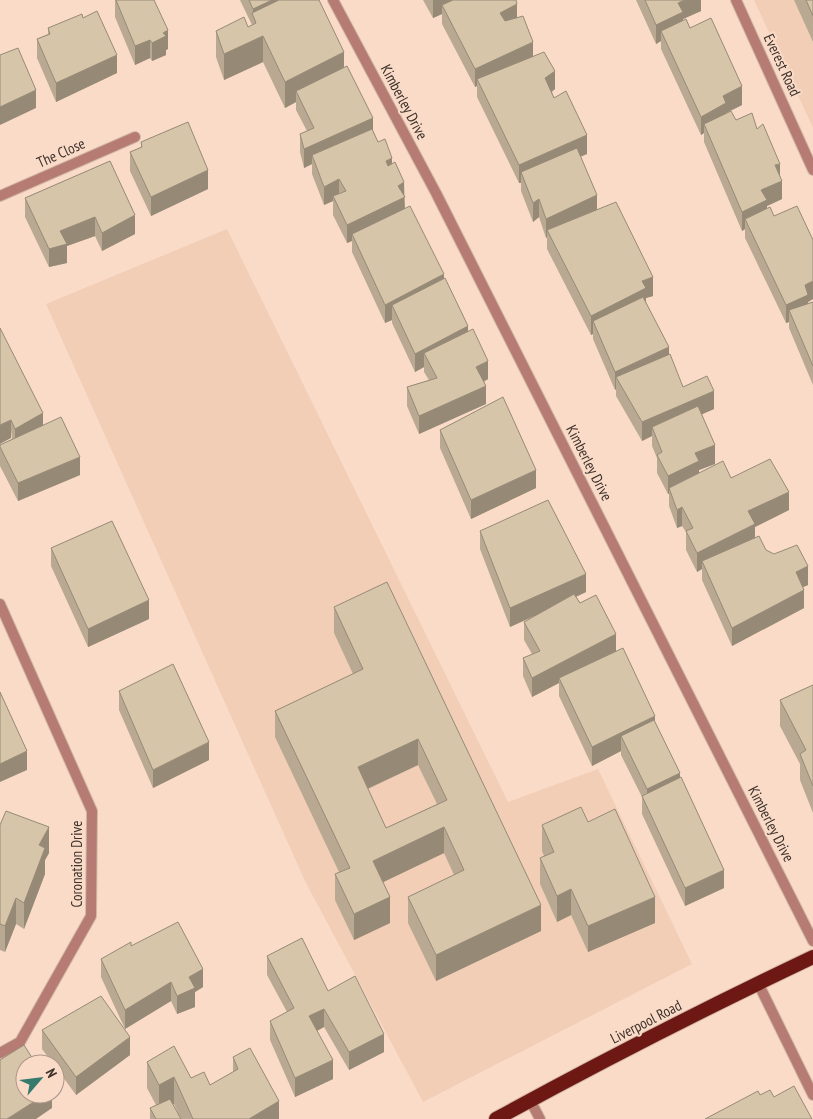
<svg xmlns="http://www.w3.org/2000/svg" width="813" height="1119" viewBox="0 0 813 1119" font-family="'PT Sans Narrow',sans-serif">
<rect width="100%" height="100%" fill="#f9dbc8"/>
<path fill="#f2ceb7" d="M754,0H813V128Z
M227,229L508,802L598,769L692,964L423,1102L305,881L46,304Z"/>
<g fill="none" stroke-linecap="round" stroke-linejoin="round">
<g stroke="#d3b9a8" stroke-width="12">
<path id="service" d="M530,1100L540,1119"/>
</g>
<g stroke="#d3b9a8" stroke-width="12">
<path id="minor" d="M333,0L436,193L813,941
M736,0L813,170
M0,196L135,137
M0,604L92,811L91,916L20,1042L0,1053
M758,983L813,1095"/>
</g>
<g stroke="#d3b9a8" stroke-width="16">
<path id="trunk" d="M496,1119C600,1062 706,1008 813,957"/>
</g>
<use href="#service" stroke="#b67c73" stroke-width="10"/>
<use href="#minor" stroke="#b67c73" stroke-width="10"/>
<use href="#trunk" stroke="#6e1814" stroke-width="14"/>
</g>
<path fill="#b9a992" fill-rule="evenodd" d="M115,0H154L168,49L166,50V55L152,61L150,58L135,65L115,17Z
M240,0H319L344,67L378,142L392,164L404,196L405,208L444,279L488,379L484,382L486,404L419,434L407,406V387L429,380L424,372V367L415,372L392,323V320L385,323L352,252V241L347,243L333,215V201L324,205L312,174V164L304,168L300,152V134L307,131L296,110V102L285,108L263,62L224,80L216,57V31L248,27L252,25Z
M423,0H516L517,17L533,56L555,89L552,92L554,98L587,154L580,156L597,210L653,296L646,298V302L683,387L714,409L702,414L715,464L699,470V473L731,478L789,510L755,527V538L766,550L808,585L803,587L804,608L732,646L702,580V569L697,572L686,550V532L682,526L677,528L669,506V494H668L657,473V458L652,446V436L642,441L616,396V389L615,390L593,339V334L591,335L547,249V237L546,238L539,217L533,222L521,191V183H519L477,97V86L475,87L442,24V14L433,18Z
M636,0H701V11L683,19V20L690,28L742,105L726,113L736,120L757,129L780,175L782,199L767,206V208L774,216L813,240V299L808,302V303L813,302V385L789,328V322L786,323L745,238V229L742,231L704,142V133L701,135L661,49V41L656,44Z
M794,0H813V42Z
M83,18L117,73L56,102L37,58V39L48,34V28Z
M141,142L208,189L151,216L130,171V152L141,147Z
M110,161L135,234L102,251L95,236L67,246V263L49,267L25,217V198Z
M0,328L43,425L80,475L18,501L0,466V445L12,439Z
M440,430L536,488L471,519L440,448Z
M480,531L586,592L576,597L616,652L655,722L680,778L724,888L685,906L642,814V797L621,755V751L592,766L559,696V683L532,697L523,676V658L532,654L524,640V622L539,614L510,627L480,549Z
M51,548L149,619L88,647L51,566Z
M334,607L541,931L436,981L408,923V897L454,875L444,853L383,882L390,923L354,940L335,900V874L339,872L275,737V711L353,674L334,633ZM418,765L437,804L386,828L368,789Z
M813,685V813L800,780V764L780,726V700Z
M119,691L209,760L153,788L119,710Z
M588,822L655,923L588,952L571,915L557,922L540,884V858L544,856L542,851V825Z
M0,825L49,853L45,860V874L24,929L16,924L5,952L0,950Z
M131,946L203,987L195,992V1007L177,1014L171,1001L125,1029L101,977V959Z
M267,956L328,991L384,1052L349,1070L324,1027L317,1031L333,1079L295,1097L270,1040V1021L287,1012L267,975Z
M42,1030L130,1055L76,1095L55,1066V1064H53L42,1049Z
M233,1057L279,1119H181L174,1104H173L181,1119H150V1108L156,1105L147,1088V1062L210,1085L233,1072Z"/>
<path fill="#968a77" d="M272,0H305L256,23L253,15V9Z
M433,0H470L442,5V14L433,18Z
M685,0H701V11L683,19V30L661,31V41L656,44V25L678,3Z
M517,4V23L500,31V13Z
M168,30V49L166,50V55L152,61V43L163,33Z
M263,36V62L224,80V54Z
M150,40V58L135,65V46Z
M533,42V61L477,79V86L475,87V69Z
M344,52V78L296,91V102L285,108V82Z
M117,55V73L56,102V83Z
M555,71V89L545,96V78Z
M742,86V105L726,113V121L704,124V133L701,135V117L723,96Z
M36,90V108L0,125V107Z
M373,118V137L312,155V164L304,168V149Z
M587,135V154L524,181L521,172V183H519V165Z
M392,158V176L386,161Z
M780,164V182L775,165Z
M208,170V189L151,216V197Z
M339,179V197L333,196V201L324,205V187Z
M782,181V199L767,206V219H745V229L742,231V212L761,190Z
M404,182L405,216L352,234V241L347,243V225L398,186Z
M597,195V213L547,230V237L546,238V219Z
M539,199V217L533,222V203Z
M135,215V234L102,251V233Z
M95,217V236L67,246V263L49,267V249L60,231Z
M444,274V292L392,305V320L385,323V305Z
M653,277V296L646,298V307L593,321V334L591,335V316L642,281Z
M813,281V299L808,302V313L789,310V322L786,323V305L805,285Z
M468,326V344L424,353V367L415,372V354Z
M669,347V366L616,377V389L615,390V372Z
M488,361V379L476,385V367Z
M486,386V404L419,434V416Z
M714,391V409L655,435L652,427V436L642,441V422Z
M43,413V432L15,447V429Z
M11,420V438L0,444V425Z
M715,445V464L699,470V480L669,488V494H668V476L695,453Z
M80,457V475L18,501V483Z
M536,470V488L471,519V500Z
M789,492V510L755,527V543L702,561V569L697,572V553L748,511Z
M682,507V526L677,528V510Z
M808,566V585L796,590V572Z
M586,574V592L510,627V608Z
M804,590V608L732,646V628Z
M149,600V619L88,647V629Z
M616,634V653L559,678V683L532,697V678Z
M655,716V734L621,736V751L592,766V747Z
M418,739V765L358,793V767Z
M209,742V760L153,788V770Z
M27,751V770L0,782V764Z
M680,773V792L647,808V789Z
M49,827V853L45,860V874L24,929V903L39,845Z
M444,827V853L373,887V861Z
M724,870V888L685,906V888Z
M571,889V915L557,922V896Z
M390,897V923L354,940V914Z
M655,897V923L588,952V926Z
M16,898V924L5,952V926Z
M541,905V931L436,981V955Z
M203,969V987L195,992V1007L177,1014V996L189,977Z
M171,982V1001L125,1029V1010Z
M324,1009V1027L309,1035V1016Z
M384,1034V1052L349,1070V1052Z
M130,1037V1055L76,1095V1077Z
M333,1060V1079L295,1097V1078Z
M174,1077V1104L159,1111V1085Z
M46,1094H52V1108L36,1119H7Z
M279,1101V1119H249Z"/>
<path fill="#d7c5aa" stroke="#968a77" fill-rule="evenodd" d="M116,0H154L168,30L163,33L166,36L152,43L150,40L135,46Z
M249,0H272L253,9Z
M279,0H319L344,52L285,82L263,36L224,54L216,31L244,17L248,27L256,23L252,13Z
M453,0H516L517,4L500,13L505,21L523,16L533,42L475,69L442,5Z
M645,0H685L678,3L683,12L656,25Z
M806,0H813V16Z
M97,11L117,55L56,83L37,39L50,34L48,28L82,14L83,18Z
M711,18L742,86L723,96L726,103L701,117L661,31L686,19L690,28Z
M18,48L36,90L0,107V55Z
M544,52L555,71L545,78L554,98L566,91L587,135L519,165L477,79Z
M347,66L373,118L304,149L300,134L314,128L296,91Z
M731,111L736,120L752,113L757,129L763,124L780,164L775,165L782,181L761,190L767,200L742,212L704,124Z
M188,122L208,170L151,197L130,152L142,147L141,142Z
M372,129L378,142L385,139L392,158L386,161L388,166L395,162L404,182L398,186L405,197L347,225L333,196L346,191L339,179L324,187L312,155Z
M577,148L597,195L546,219L539,199L533,203L521,172Z
M110,161L135,215L102,233L95,217L60,231L67,244L49,249L25,198Z
M616,202L653,277L642,281L646,288L591,316L547,230Z
M410,206L444,274L385,305L352,234Z
M797,206L813,240V281L805,285L808,295L786,305L745,219L770,207L774,216Z
M445,278L468,326L415,354L392,305Z
M643,297L669,347L615,372L593,321Z
M813,302V366L789,310Z
M0,328L43,413L15,429L11,420L0,425Z
M473,329L488,361L476,367L486,386L419,416L407,387L437,378L424,353Z
M670,354L683,387L707,376L714,391L642,422L616,377Z
M503,397L536,470L471,500L440,430Z
M698,406L715,445L695,453L699,461L668,476L657,455L662,452L652,427Z
M61,417L80,457L18,483L0,447V445Z
M770,459L789,492L748,511L755,524L697,553L686,531L693,528L682,507L677,510L669,488L723,461L731,478Z
M548,500L586,574L510,608L480,531Z
M112,521L149,600L88,629L51,548Z
M759,536L766,550L774,554L797,545L808,566L796,572L804,590L732,628L702,561Z
M387,582L541,905L436,955L408,897L464,870L444,827L373,861L390,897L354,914L335,874L350,868L275,711L363,669L334,607ZM418,739L447,800L386,828L358,767Z
M574,594L580,603L596,595L616,634L532,678L523,658L540,651L524,622Z
M623,648L655,716L592,747L559,678Z
M173,664L209,742L153,770L119,691Z
M813,685V786L800,754L806,750L780,700Z
M0,692L27,751L0,764Z
M654,720L680,773L647,789L621,736Z
M681,777L724,870L685,888L642,796Z
M581,807L588,822L615,809L655,897L588,926L571,889L557,896L540,858L554,852L542,825Z
M6,811L49,827L39,845L45,848L24,903L16,898L5,926L0,924V825Z
M178,922L203,969L189,977L195,988L177,996L171,982L125,1010L101,959L131,942V946Z
M302,938L328,991L355,976L384,1034L349,1052L324,1009L309,1016L333,1060L295,1078L270,1021L294,1008L267,956Z
M101,996L130,1037L76,1077L42,1030Z
M24,1045L36,1064H25V1094H46L7,1119H0V1060Z
M174,1046L191,1078L204,1072L210,1085L238,1069L233,1057L250,1048L279,1101L249,1119H193L174,1077L159,1085L147,1062Z
M794,1086L812,1119H705L758,1091L760,1095L770,1090L774,1097Z
M170,1099L181,1119H156L150,1108Z"/>
<g text-anchor="middle" stroke-width="4" stroke-linejoin="round" paint-order="stroke">
<g font-size="15" fill="#3d312a" stroke="#f9dbc8">
<text transform="translate(782 65) rotate(65)" y="5">Everest Road</text>
<text transform="translate(404 102) rotate(62)" y="5">Kimberley Drive</text>
<text transform="translate(61 153) rotate(-24)" y="5">The Close</text>
<text transform="translate(589 463) rotate(63)" y="5">Kimberley Drive</text>
<text transform="translate(771 824) rotate(63)" y="5">Kimberley Drive</text>
<text transform="translate(77 864) rotate(-90)" y="5">Coronation Drive</text>
<text transform="translate(646 1022) rotate(-27)" y="5">Liverpool Road</text>
</g>
</g>
<g transform="translate(40 1079) rotate(62)"><circle r="24" fill="#f9dbc8" stroke="#ae9789"/>
<path d="M0-4L9 19L0 12L-9 19Z" fill="#367a6d"/>
<text y="-8" font-size="14" font-weight="bold" text-anchor="middle" fill="#3d312a">N</text>
</g>
</svg>
